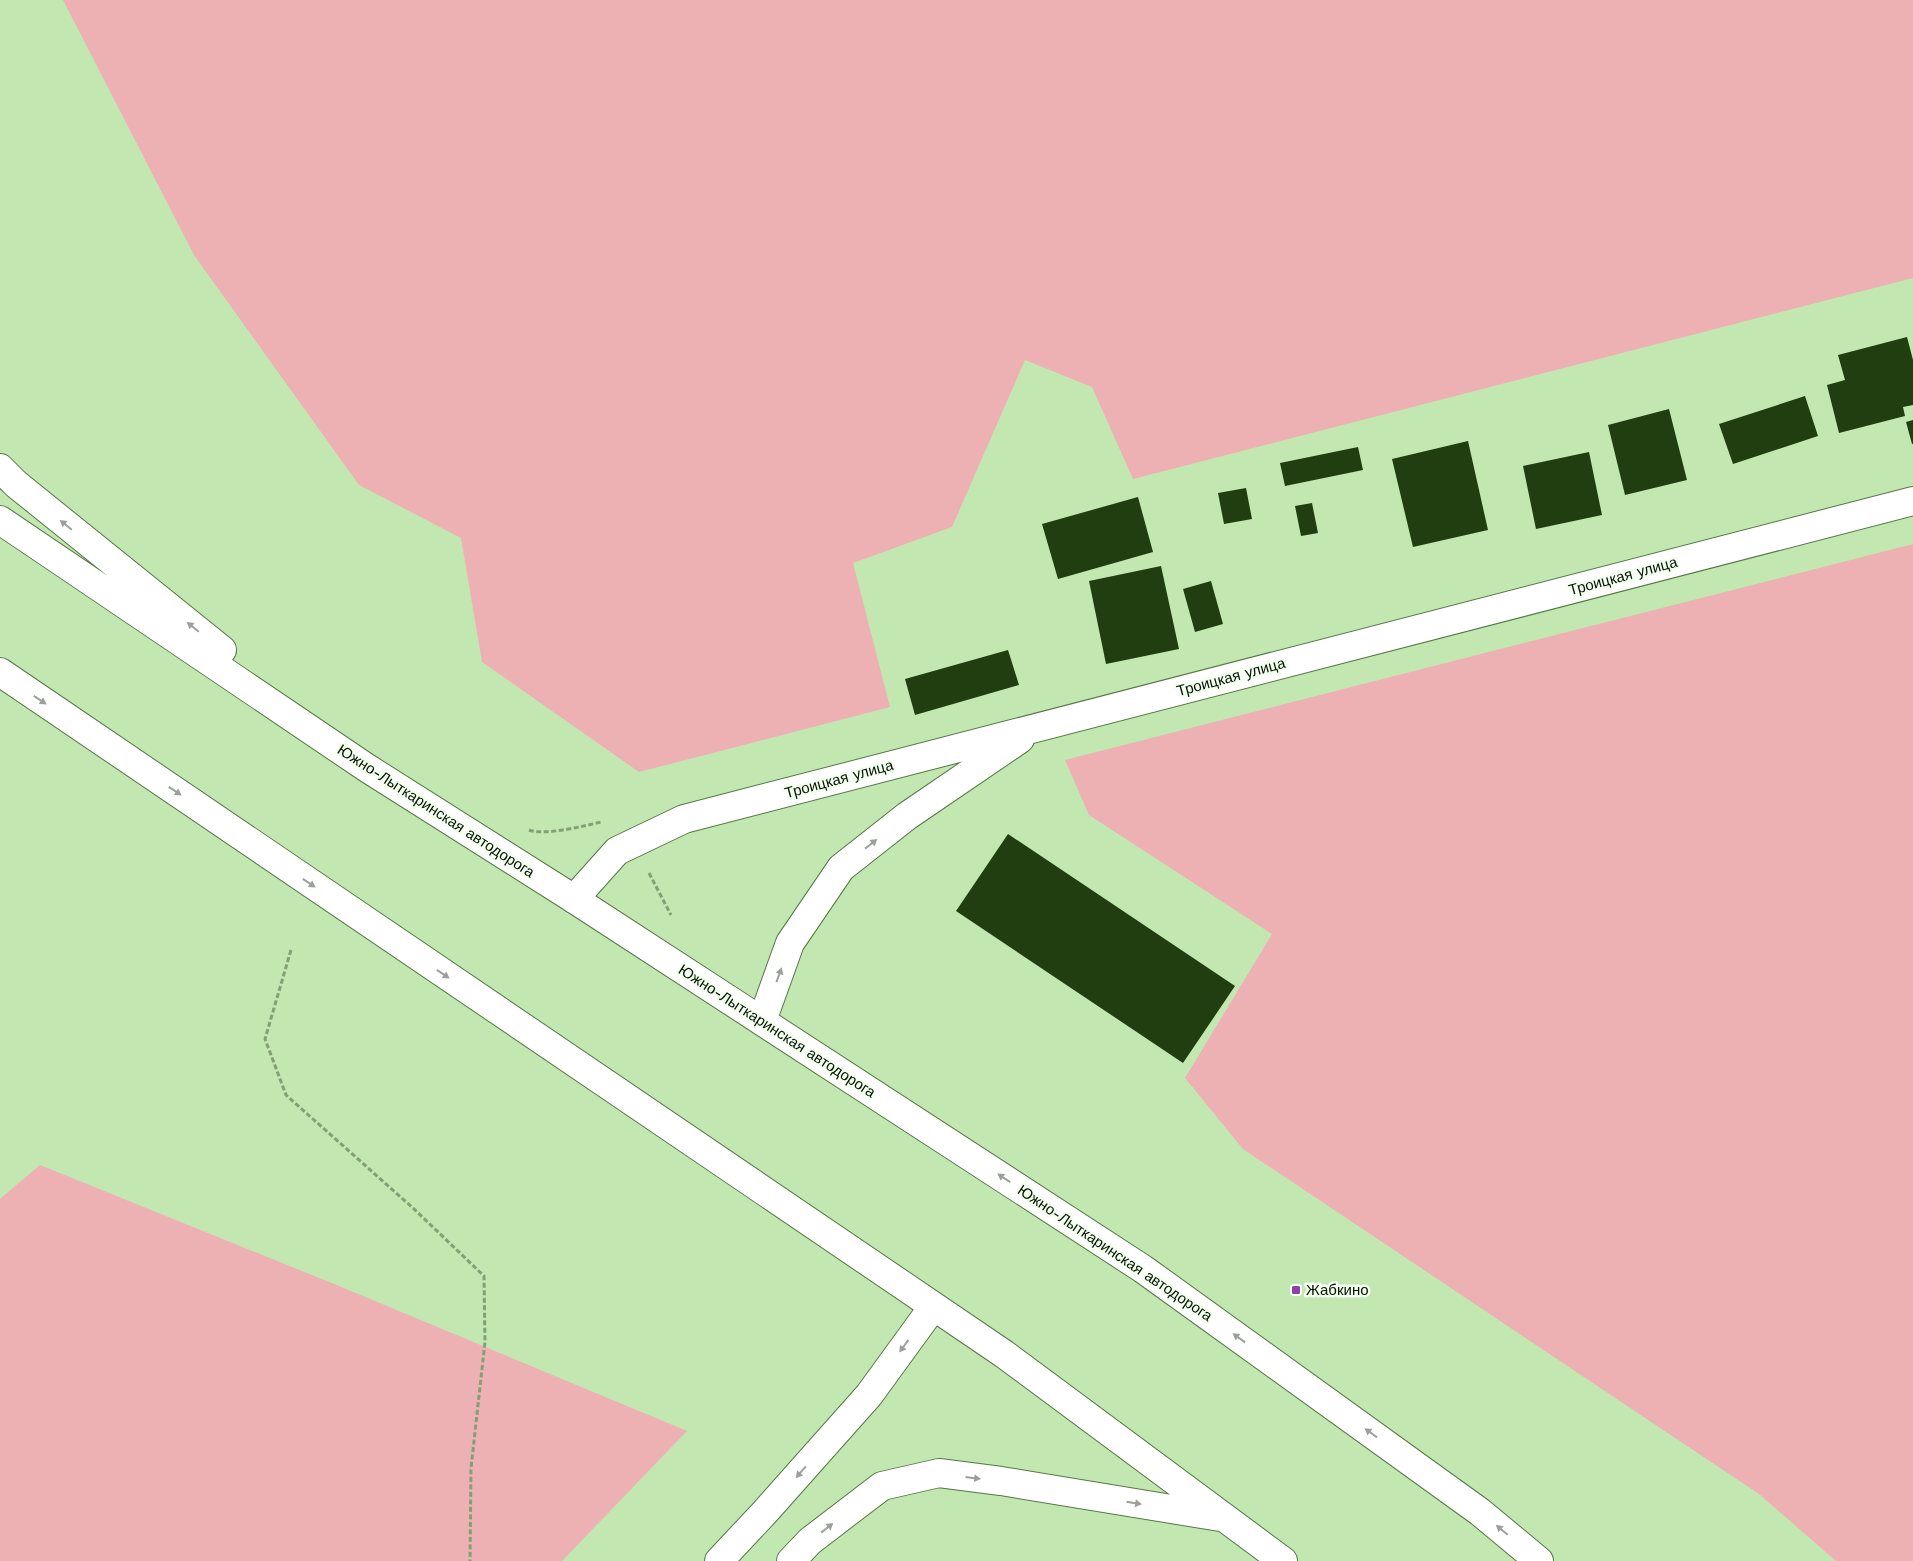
<svg xmlns="http://www.w3.org/2000/svg" width="1913" height="1561" viewBox="0 0 1913 1561" font-family="'Work Sans',sans-serif">
<rect width="100%" height="100%" fill="#c2e7b1"/>
<path fill="#edb1b3" d="M63,0H1913V278L1133,479L1092,387L1025,360L952,527L853,563L890,707L639,772L482,662L461,538L359,485L194,255Z
M1913,544V1561H1836L1759,1494L1243,1149L1185,1078L1272,934L1089,815L1065,760Z
M40,1165L339,1286L687,1431L562,1561H0V1199Z"/>
<path fill="#203e0f" d="M1907,337L1913,360V405L1903,407L1905,416L1839,433L1827,385L1845,380L1838,355Z
M1805,396L1818,436L1733,464L1719,424Z
M1669,409L1687,480L1625,495L1608,425Z
M1913,420V444H1912L1906,422Z
M1468,441L1488,530L1413,547L1392,459Z
M1358,447L1363,470L1285,486L1280,463Z
M1589,452L1602,515L1536,529L1523,466Z
M1246,488L1252,519L1224,524L1218,493Z
M1138,497L1153,552L1058,579L1042,524Z
M1312,503L1318,533L1301,536L1295,506Z
M1161,566L1179,649L1106,664L1089,581Z
M1211,581L1223,624L1195,632L1183,589Z
M1008,650L1019,685L915,715L905,679Z
M1008,834L1235,986L1183,1063L956,911Z"/>
<g fill="none" stroke-linecap="round" stroke-linejoin="round">
<g stroke="#567746" stroke-width="30">
<path id="street" d="M574,899L617,851L684,819L1913,501
M762,1021L790,943L841,868L907,816L1020,739"/>
</g>
<g stroke="#567746" stroke-width="30">
<path id="secondary" d="M0,468L16,484L222,650
M0,520L367,768L574,899L1143,1269L1480,1512L1539,1561
M0,672L1004,1354L1283,1561
M719,1561L765,1512L869,1395L933,1307
M791,1561L810,1541L882,1486L939,1473L1001,1481L1220,1517"/>
</g>
<path stroke="#839f76" stroke-width="3" stroke-dasharray="5 2.5" stroke-linecap="butt" d="M529,830C543,836 585,826 601,822
M649,873L671,915
M291,950L265,1039L286,1095L413,1208L484,1276L485,1342L471,1468L470,1561"/>
<use href="#street" stroke="#fff" stroke-width="28"/>
<use href="#secondary" stroke="#fff" stroke-width="28"/>
</g>
<defs><path id="oneway-solid" d="M-6-.8H1V-3.2L6.5 0L1 3.2V.8H-6Z" transform="scale(1.25)"/></defs>
<g fill="#9ba09a">
<use href="#oneway-solid" transform="translate(66 525) rotate(-141)"/>
<use href="#oneway-solid" transform="translate(193 627) rotate(-141)"/>
<use href="#oneway-solid" transform="translate(40 700) rotate(34)"/>
<use href="#oneway-solid" transform="translate(175 791) rotate(34)"/>
<use href="#oneway-solid" transform="translate(871 844) rotate(-38)"/>
<use href="#oneway-solid" transform="translate(309 883) rotate(34)"/>
<use href="#oneway-solid" transform="translate(443 974) rotate(34)"/>
<use href="#oneway-solid" transform="translate(779 975) rotate(-70)"/>
<use href="#oneway-solid" transform="translate(1004 1178) rotate(-147)"/>
<use href="#oneway-solid" transform="translate(1239 1338) rotate(-144)"/>
<use href="#oneway-solid" transform="translate(904 1346) rotate(126)"/>
<use href="#oneway-solid" transform="translate(1371 1433) rotate(-144)"/>
<use href="#oneway-solid" transform="translate(801 1472) rotate(131)"/>
<use href="#oneway-solid" transform="translate(973 1478) rotate(7)"/>
<use href="#oneway-solid" transform="translate(1134 1503) rotate(9)"/>
<use href="#oneway-solid" transform="translate(827 1528) rotate(-38)"/>
<use href="#oneway-solid" transform="translate(1502 1530) rotate(-140)"/>
</g>
<rect fill="#913fae" stroke="#f3ffef" stroke-width="2" x="1291" y="1285" width="10" height="10" rx="2.5"/>
<g text-anchor="middle" stroke-width="5" stroke-linejoin="round" paint-order="stroke">
<g font-size="15" fill="#061202" stroke="#f3ffef">
<text transform="translate(1623 576) rotate(-15)" y="5">Троицкая улица</text>
<text transform="translate(1231 677) rotate(-15)" y="5">Троицкая улица</text>
<text transform="translate(839 779) rotate(-15)" y="5">Троицкая улица</text>
<text transform="translate(436 811) rotate(33)" y="5">Южно-Лыткаринская автодорога</text>
<text transform="translate(777 1031) rotate(33)" y="5">Южно-Лыткаринская автодорога</text>
<text transform="translate(1115 1253) rotate(34)" y="5">Южно-Лыткаринская автодорога</text>
</g>
<g font-size="15" fill="#061202" stroke="#f3ffef" text-anchor="start">
<text x="1306" y="1295">Жабкино</text>
</g>
</g>
</svg>
